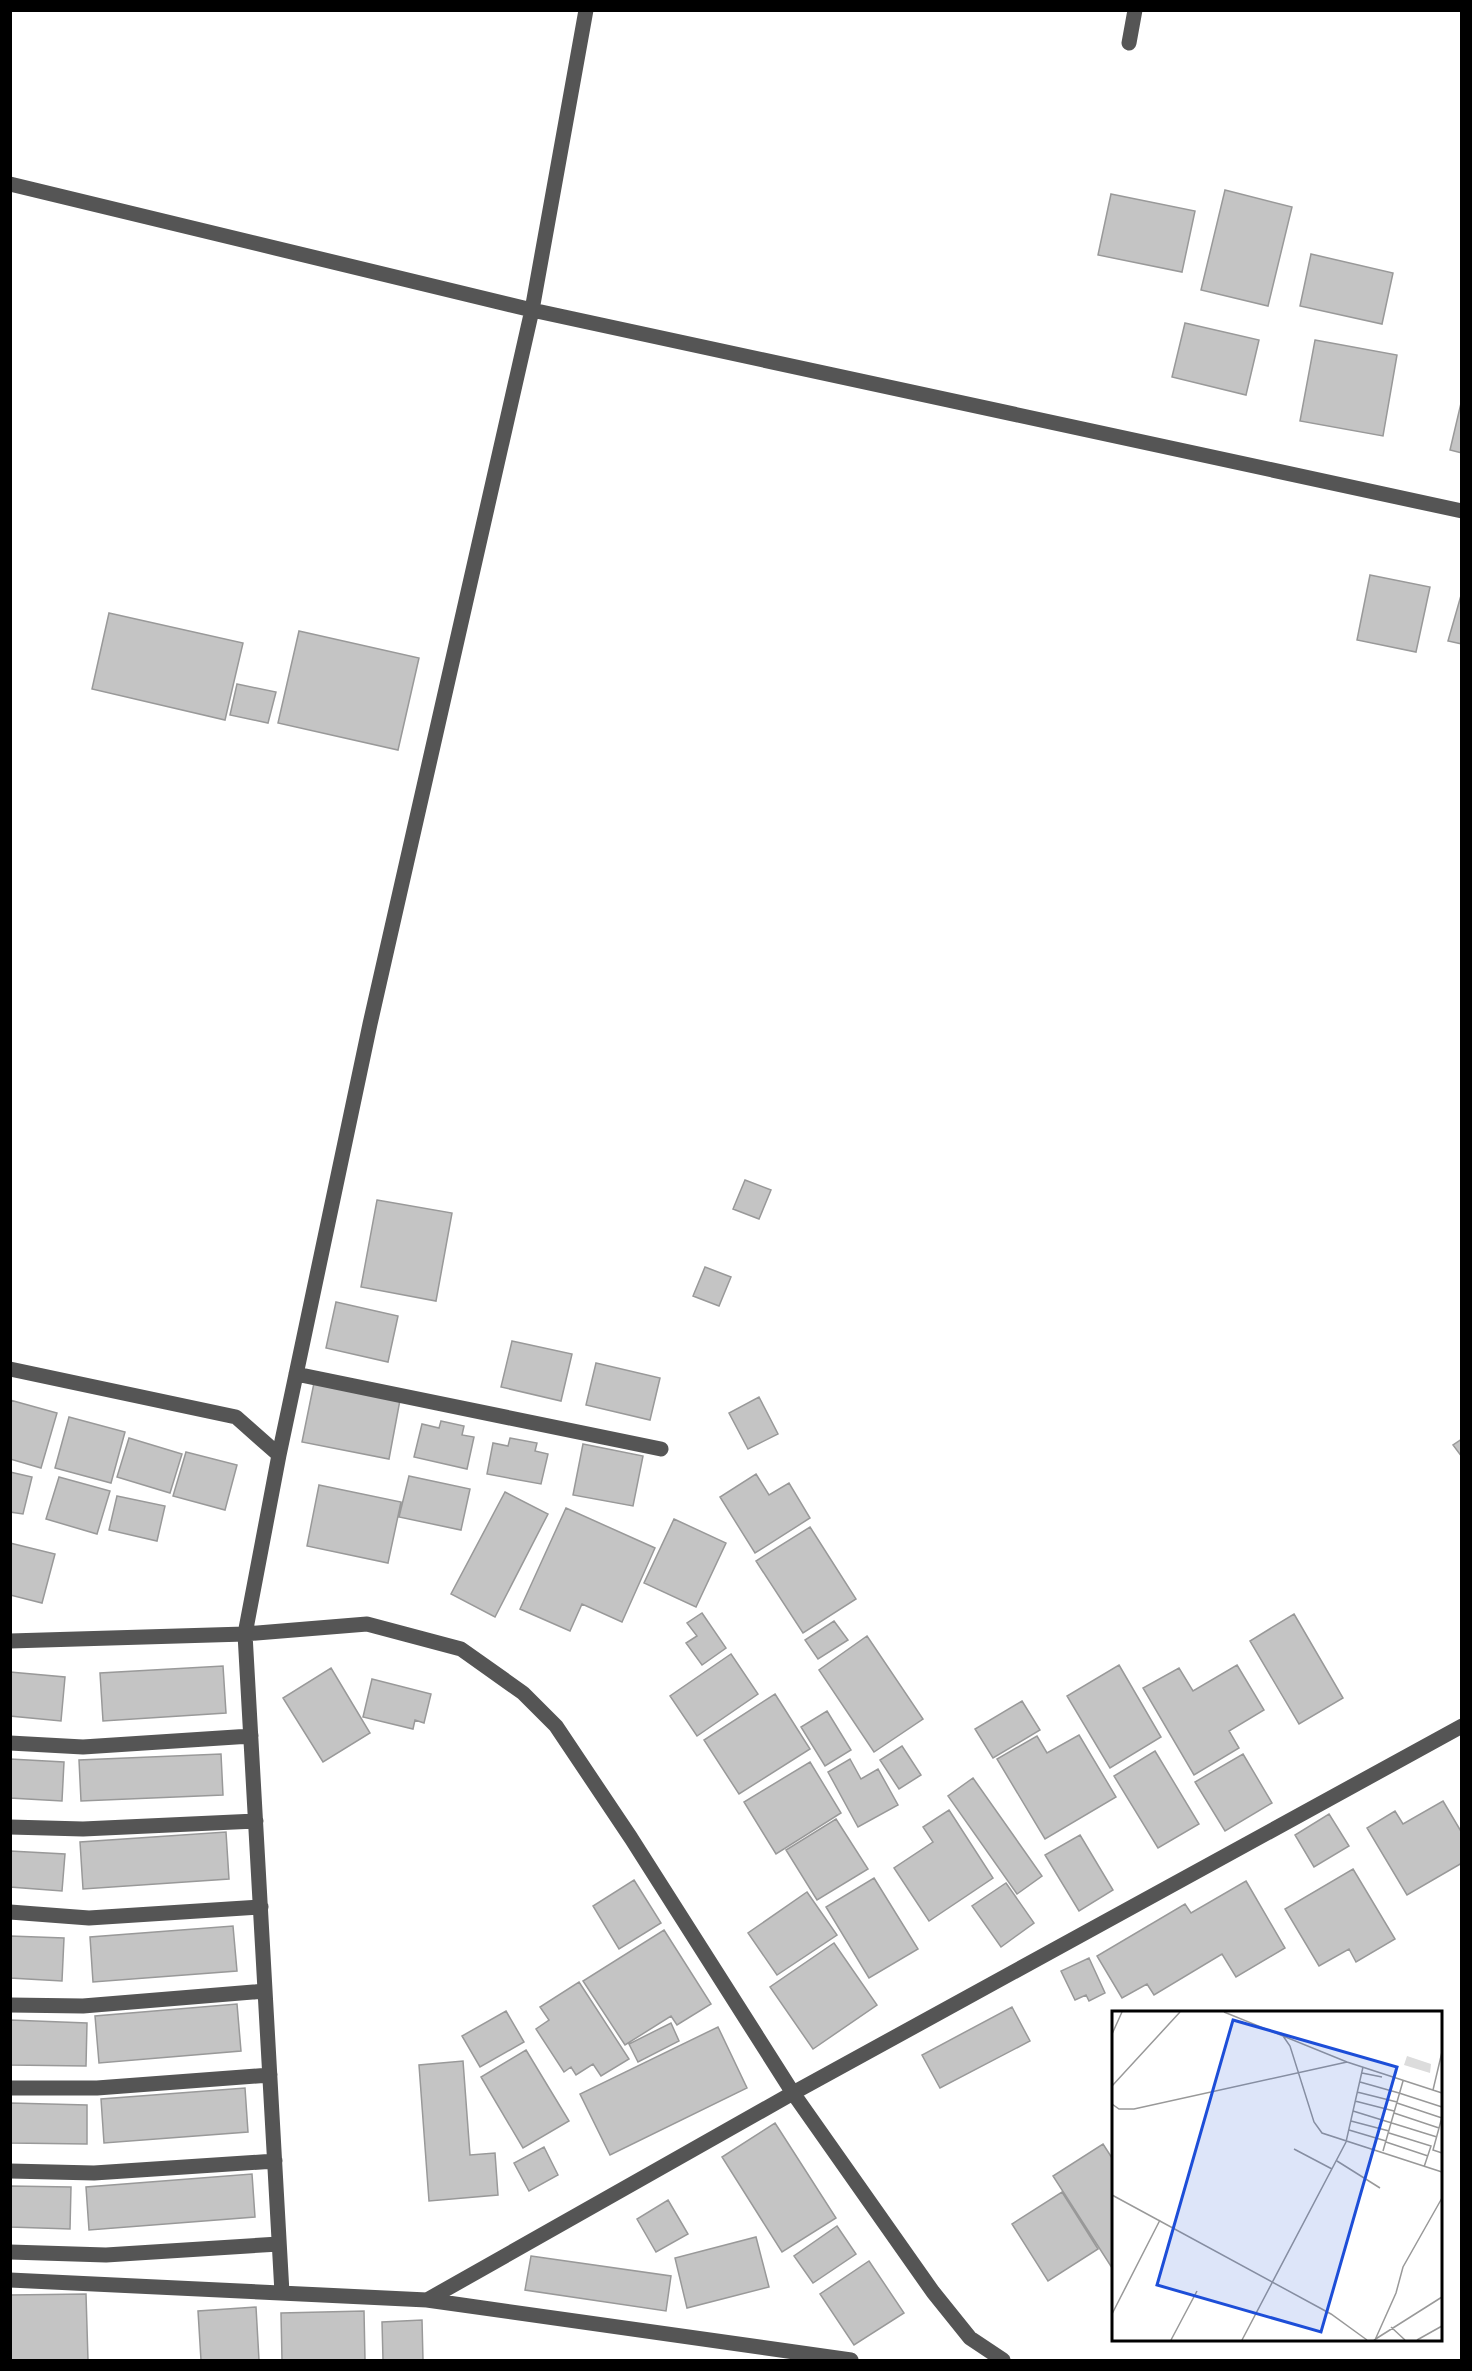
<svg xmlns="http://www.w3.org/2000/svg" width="1472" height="2371" viewBox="0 0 1472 2371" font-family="Rubik,sans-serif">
<rect width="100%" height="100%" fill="#fff"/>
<path fill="#c4c4c4" stroke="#999" stroke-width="1.5" d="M1225,190L1292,207L1268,306L1201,290Z
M1111,194L1195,211L1182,272L1098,255Z
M1311,254L1393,273L1382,324L1300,306Z
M1185,323L1259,340L1246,395L1172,377Z
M1315,340L1397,355L1383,436L1300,421Z
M1462,399V453L1450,450Z
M1370,575L1430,587L1416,652L1357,640Z
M1462,592V644L1448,641Z
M109,613L243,643L225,720L92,689Z
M299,631L419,658L398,750L278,723Z
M237,684L276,692L268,723L230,715Z
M745,1180L771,1190L759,1219L733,1209Z
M377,1200L452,1213L436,1301L361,1287Z
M705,1267L731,1277L719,1306L693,1296Z
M336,1302L398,1316L388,1362L326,1348Z
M512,1341L572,1354L561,1401L501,1387Z
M596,1363L660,1378L650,1420L586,1405Z
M314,1383L400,1400L389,1459L302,1442Z
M759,1397L778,1434L748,1449L729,1413Z
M10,1400L57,1413L41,1468L10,1459Z
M69,1417L125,1432L111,1483L55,1468Z
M441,1421L464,1426L462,1435L474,1437L467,1469L414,1457L422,1424L439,1428Z
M129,1438L182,1454L170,1493L117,1477Z
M510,1438L537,1443L535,1451L548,1454L541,1484L487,1474L493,1443L508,1446Z
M1462,1439V1457L1453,1445Z
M583,1444L643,1456L633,1506L573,1495Z
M186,1452L237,1465L225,1510L173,1496Z
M10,1472L32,1477L23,1514L10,1512Z
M756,1474L769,1495L789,1483L810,1518L755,1553L720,1497Z
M409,1476L470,1489L461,1530L399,1517Z
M59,1477L110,1491L97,1534L46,1519Z
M319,1485L401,1502L388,1563L307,1546Z
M505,1492L548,1514L495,1617L451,1594Z
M117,1496L165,1506L157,1541L109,1530Z
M566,1508L655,1548L622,1622L582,1604L570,1631L520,1609Z
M674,1519L726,1543L696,1607L644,1583Z
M810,1527L856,1599L803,1633L756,1561Z
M10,1543L55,1554L42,1603L10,1595Z
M702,1613L726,1648L702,1665L686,1643L697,1636L687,1623Z
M1294,1614L1343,1698L1299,1724L1250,1641Z
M834,1621L848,1640L818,1659L805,1640Z
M867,1636L923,1719L874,1752L819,1670Z
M731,1654L758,1694L697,1736L670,1696Z
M1119,1665L1161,1737L1110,1768L1067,1696Z
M1237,1665L1264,1710L1229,1731L1239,1748L1194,1775L1143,1688L1179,1668L1193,1691Z
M223,1666L226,1713L103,1721L100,1673Z
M331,1668L370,1733L323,1762L283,1698Z
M10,1672L65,1677L61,1721L10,1716Z
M372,1679L431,1694L424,1723L415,1720L413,1729L363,1717Z
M775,1694L810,1749L739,1794L704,1740Z
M1022,1701L1040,1730L993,1758L975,1729Z
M827,1711L851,1750L825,1766L801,1727Z
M1079,1735L1116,1797L1045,1839L997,1759L1037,1736L1047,1753Z
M902,1746L921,1775L899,1789L880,1760Z
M1155,1751L1199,1824L1158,1848L1114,1776Z
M221,1754L223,1795L81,1801L79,1760Z
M1243,1754L1272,1803L1225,1831L1195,1782Z
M10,1759L64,1762L62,1801L10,1798Z
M850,1759L861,1779L878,1769L898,1805L858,1827L828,1772Z
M810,1762L841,1813L776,1854L744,1802Z
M973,1778L1042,1876L1017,1894L948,1796Z
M1443,1801L1462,1833V1863L1407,1895L1367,1828L1395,1811L1403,1824Z
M949,1810L993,1878L929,1921L894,1868L933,1842L923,1827Z
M1329,1814L1349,1846L1314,1867L1295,1835Z
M836,1819L868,1869L817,1900L786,1850Z
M226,1832L229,1879L83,1889L80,1842Z
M1080,1835L1113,1890L1079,1911L1045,1855Z
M10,1851L65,1854L62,1891L10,1887Z
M1353,1869L1395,1939L1356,1962L1349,1949L1319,1966L1285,1909Z
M874,1878L918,1949L869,1978L826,1907Z
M634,1880L661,1923L619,1949L593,1906Z
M1246,1881L1285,1948L1236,1977L1222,1954L1154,1995L1147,1984L1122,1998L1097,1956L1185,1904L1191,1913Z
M1006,1883L1034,1923L1001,1947L972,1906Z
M807,1892L837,1935L777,1975L748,1933Z
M233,1926L237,1971L93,1982L90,1937Z
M664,1930L711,2004L677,2025L671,2016L625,2045L583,1981Z
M10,1936L64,1938L62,1981L10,1978Z
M834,1943L877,2005L813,2049L770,1987Z
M1089,1958L1105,1993L1089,2001L1086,1995L1075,2000L1061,1971Z
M579,1982L629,2059L601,2076L593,2064L576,2075L571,2067L564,2072L536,2029L549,2020L540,2007Z
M237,2004L241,2051L99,2063L95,2016Z
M1012,2007L1030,2041L940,2088L922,2055Z
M506,2011L524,2042L480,2067L462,2036Z
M10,2020L87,2023L86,2066L10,2065Z
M671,2023L679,2041L638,2062L629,2044Z
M718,2027L747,2088L610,2155L580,2094Z
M526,2050L569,2121L523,2148L481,2077Z
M463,2061L470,2155L495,2153L498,2195L429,2201L419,2065Z
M245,2088L248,2132L104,2143L101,2099Z
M10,2103L87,2105V2144L10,2143Z
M775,2123L836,2218L782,2252L722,2157Z
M1103,2144L1114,2161V2271L1053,2176Z
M544,2147L558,2175L529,2191L514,2163Z
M252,2174L255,2217L89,2230L86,2187Z
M10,2186L71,2187L70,2229L10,2227Z
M1062,2192L1098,2249L1048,2281L1012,2224Z
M668,2200L688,2234L656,2252L637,2219Z
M837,2226L856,2254L813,2283L794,2256Z
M756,2237L769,2287L687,2308L675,2258Z
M531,2256L671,2276L666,2311L525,2290Z
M869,2261L904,2313L854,2345L820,2294Z
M86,2294L88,2360H10V2295Z
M256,2307L259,2360H201L198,2311Z
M364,2311L365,2360H282L281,2313Z
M422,2320L423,2360H383L382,2322Z"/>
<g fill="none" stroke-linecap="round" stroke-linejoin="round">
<path stroke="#555" stroke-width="15" d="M1129,43L1135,10
M10,184L532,310L1462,511
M10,1369L236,1417L279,1455
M296,1374L661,1449
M10,1641L245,1634L367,1624L461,1649L523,1693L556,1726L631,1838L793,2093L933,2292L970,2338L1003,2360
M10,1743L83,1747L251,1736
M10,1827L83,1829L256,1821
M10,1912L89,1918L261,1907
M10,2005L83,2006L265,1991
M10,2088H97L270,2075
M10,2171L94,2173L275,2161
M10,2252L106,2255L279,2244
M10,2280L427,2300L851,2360
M282,2293L245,1634L279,1455L370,1024L532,310L586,10
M427,2300L793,2093L1462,1726"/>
</g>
<g transform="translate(1112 2011)">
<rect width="330" height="330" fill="#fff"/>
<path d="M295,45L319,53L318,62L292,54Z" fill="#dcdcdc"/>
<path fill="none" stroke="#999" stroke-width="1.5" d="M112,1L235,51L330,82M169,22L178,35L202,111L210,122L330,161M0,23L10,1M250,62L270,66M248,71L287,82M0,75L68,1M321,79L330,41M245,81L285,91M287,82L330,96M243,90L282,100M285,92L330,107M0,93L7,98H22L235,51M241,100L325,126M282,102L327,117M330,106L321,139L330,142M239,110L277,120M237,119L274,130M277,122L319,135L312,156M274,131L316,145M182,138L220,158M271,140L291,70M225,150L268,177M0,184L219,303L255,329M0,303L48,209M279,316L293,329M59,329L85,280M130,329L234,131L251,56M262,329L330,286M263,329L284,282L291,256L330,187M305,329L330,315"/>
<path fill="#1d4ed8" fill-opacity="0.15" stroke="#1d4ed8" stroke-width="3" d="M121,9L285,56L209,321L45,274Z"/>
<rect width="330" height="330" fill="none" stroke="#000" stroke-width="3"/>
</g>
<rect width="1472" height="2371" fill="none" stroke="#000000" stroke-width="24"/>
</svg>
